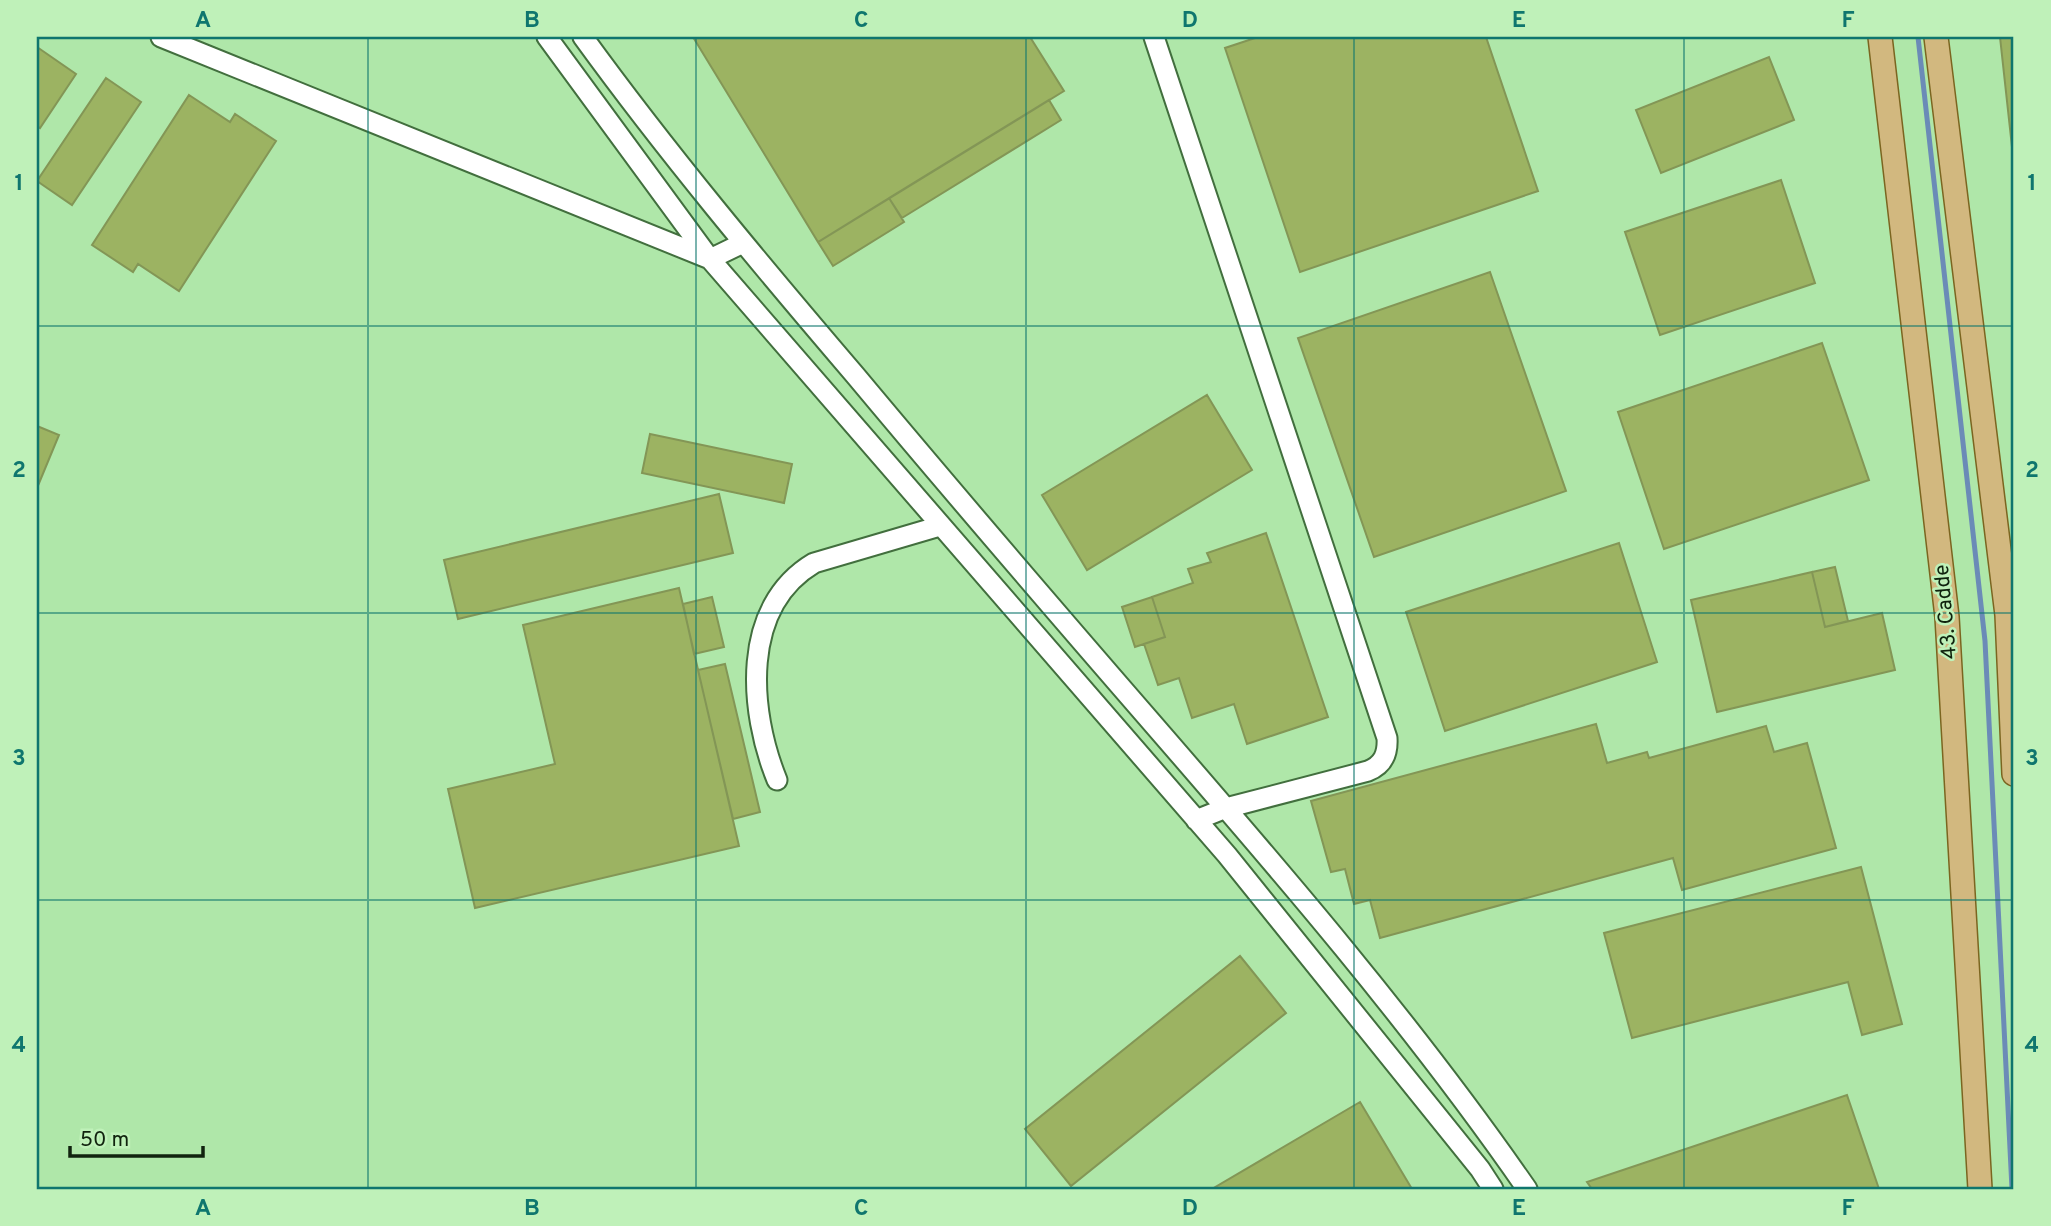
<svg xmlns="http://www.w3.org/2000/svg" width="2051" height="1226" viewBox="0 0 2051 1226" font-family="Overpass,sans-serif">
<rect width="100%" height="100%" fill="#bff1b9"/>
<path fill="#afe7a9" d="M37,37H2014V1189H37Z"/>
<g fill="none" stroke-linecap="round" stroke-linejoin="round">
<path stroke="#6b8bb7" stroke-width="5" d="M1918,37L1985,641L2012,1189"/>
</g>
<path fill="#9cb362" stroke="#839656" stroke-width="2" d="M693,37H1030L1064,91L818,242Z
M1258,37H1486L1538,191L1300,272L1225,48Z
M2000,37H2014L2013,155L2012,147Z
M37,47L76,74L40,128L37,126Z
M1769,57L1794,120L1661,173L1636,110Z
M106,78L141,102L72,205L37,181Z
M189,95L230,122L235,114L276,141L179,291L138,264L133,272L92,245Z
M1049,100L1061,120L902,218L889,198Z
M1781,180L1815,283L1660,335L1625,232Z
M889,198L904,222L833,266L818,242Z
M1490,272L1566,491L1374,557L1298,338Z
M1822,343L1869,480L1664,549L1618,412Z
M1207,395L1252,470L1087,570L1042,495Z
M37,426L59,435L37,488Z
M650,434L792,464L784,503L642,473Z
M719,494L733,553L458,619L444,560Z
M1266,533L1328,717L1247,744L1234,704L1192,718L1179,678L1158,685L1144,644L1165,637L1152,597L1193,583L1188,569L1211,562L1207,553Z
M1619,543L1657,662L1445,731L1406,612Z
M1835,567L1848,621L1825,627L1812,572Z
M1812,572L1825,627L1882,613L1895,670L1717,712L1691,600Z
M679,588L739,846L475,908L448,789L555,764L523,625Z
M712,597L724,647L694,654L683,604Z
M1152,597L1165,637L1135,647L1122,607Z
M725,664L760,812L733,819L698,670Z
M1596,724L1607,763L1647,752L1649,758L1766,726L1774,752L1807,743L1836,848L1682,890L1673,858L1380,938L1370,900L1354,904L1345,869L1331,872L1311,801Z
M1861,867L1902,1024L1862,1035L1848,982L1632,1038L1604,933Z
M1240,956L1286,1013L1071,1186L1025,1129Z
M1847,1095L1879,1189H1592L1587,1182Z
M1360,1102L1412,1189H1212Z"/>
<g fill="none" stroke-linecap="round" stroke-linejoin="round">
<g stroke="#426f3e" stroke-width="23">
<path id="minor" d="M161,37L710,259L743,243
M547,37L710,259L1227,855L1480,1169L1493,1189
M583,37C668,154 761,265 855,375C951,490 1049,604 1147,717C1279,869 1412,1023 1527,1189
M1154,37L1387,738C1388,754 1383,765 1368,771L1226,808L1196,820
M777,780C749,711 740,607 814,563L940,526"/>
</g>
<g stroke="#7b6520" stroke-width="26">
<path id="major" d="M1880,37L1947,617L1980,1189
M1936,37L2007,615L2014,774"/>
</g>
<use href="#minor" stroke="#fff" stroke-width="19"/>
<use href="#major" stroke="#d2b87f" stroke-width="23"/>
</g>
<path fill="none" stroke="#0f766e" stroke-width="2" stroke-opacity="0.55" d="M368,37V1189M696,37V1189M1026,37V1189M1354,37V1189M1684,37V1189M37,326H2014M37,613H2014M37,900H2014"/>
<g text-anchor="middle" stroke-width="5" stroke-linejoin="round" paint-order="stroke">
<g font-size="21" fill="#10230e" stroke="#bff1b9">
<text transform="translate(1945 612) rotate(-95)" y="7">43. Cadde</text>
</g>
</g>
<rect width="2051" height="1226" fill="none" stroke="#bff1b9" stroke-width="77"/>
<path d="M70 1146v10h133v-10" fill="none" stroke="#10230e" stroke-width="3.5"/>
<text x="80" y="1146" font-size="21" fill="#10230e" stroke="#bff1b9" stroke-width="5" paint-order="stroke">50 m</text>
<rect x="38" y="38" width="1974" height="1150" fill="none" stroke="#0f766e" stroke-width="2.5"/>
<g font-size="23" text-anchor="middle" font-weight="bold" fill="#0f766e">
<text x="203" y="27">A</text>
<text x="532" y="27">B</text>
<text x="861" y="27">C</text>
<text x="1190" y="27">D</text>
<text x="1519" y="27">E</text>
<text x="1848" y="27">F</text>
<text x="19" y="190">1</text>
<text x="2032" y="190">1</text>
<text x="19" y="477">2</text>
<text x="2032" y="477">2</text>
<text x="19" y="765">3</text>
<text x="2032" y="765">3</text>
<text x="19" y="1052">4</text>
<text x="2032" y="1052">4</text>
<text x="203" y="1215">A</text>
<text x="532" y="1215">B</text>
<text x="861" y="1215">C</text>
<text x="1190" y="1215">D</text>
<text x="1519" y="1215">E</text>
<text x="1848" y="1215">F</text>
</g>
</svg>
